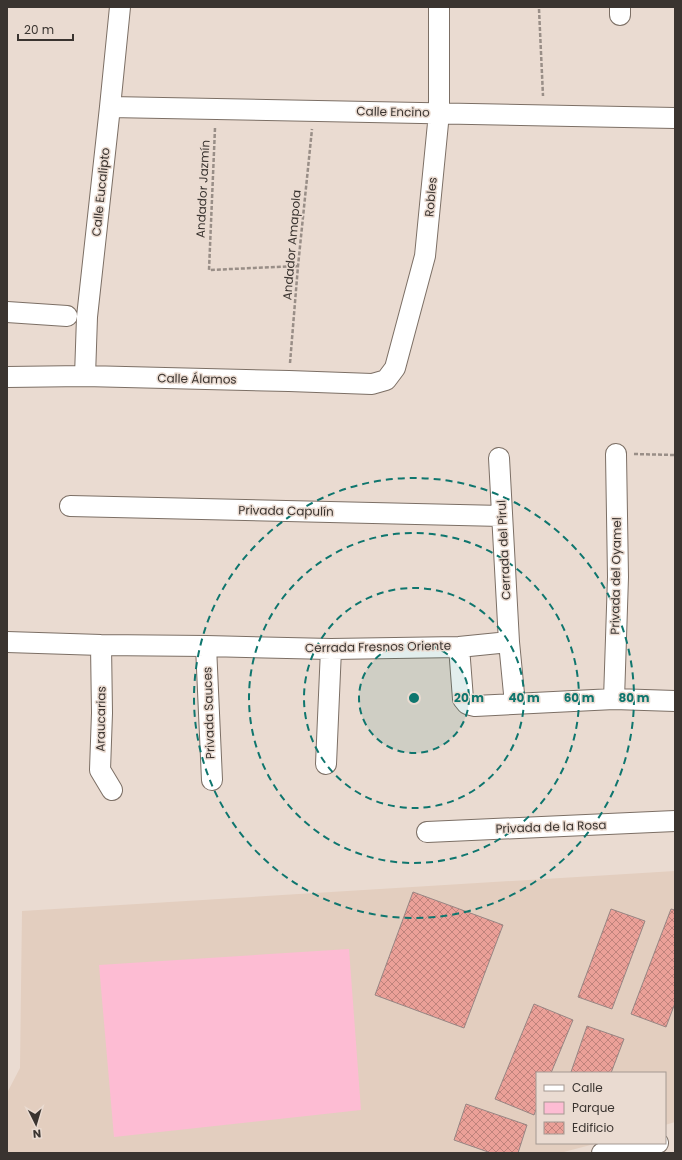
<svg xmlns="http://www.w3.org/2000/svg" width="682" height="1160" viewBox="0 0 682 1160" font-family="Poppins,sans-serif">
<defs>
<pattern id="building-cross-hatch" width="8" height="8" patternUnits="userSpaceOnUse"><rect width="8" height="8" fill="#eba098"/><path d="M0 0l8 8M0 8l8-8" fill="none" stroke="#bf837c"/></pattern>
</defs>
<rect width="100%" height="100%" fill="#eadbd1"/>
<path fill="#e3cebf" d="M675,871V1122L665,1125V1073H537V1143H598L560,1153H7V1093L20,1068L22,911Z"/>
<path fill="#fdbcd3" d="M349,949L361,1110L114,1137L99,965Z"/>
<path fill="url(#building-cross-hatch)" stroke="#978583" d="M413,892L503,925L464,1028L375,995Z
M611,909L645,921L612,1009L578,997Z
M671,909L675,910V1003L666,1027L631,1014Z
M534,1004L573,1020L551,1073H537V1107L534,1115L495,1099Z
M587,1026L624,1039L611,1073H576L571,1072Z
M466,1104L527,1125L518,1153H491L454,1140Z"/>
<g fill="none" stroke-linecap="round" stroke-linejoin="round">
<g stroke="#7c6f65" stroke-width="22">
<path id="minor" d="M620,7V15
M110,107L675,118
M7,312L67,316
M85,376L87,317L110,107L120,7
M7,377L85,376L289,381L372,384L386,380L395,368L425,256L439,113V7
M499,458L509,642L515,704
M70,506L502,516
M7,642L101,645L206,646L331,649L459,647L509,642
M101,645L102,713L100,770L112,790
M206,646L212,780
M459,647L463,699L467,704L475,706L614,699L675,701
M614,699L618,577L616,454
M326,764L331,649
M427,832L675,821
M602,1153L658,1143"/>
</g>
<path stroke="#998e87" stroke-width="2.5" stroke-dasharray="4 2" stroke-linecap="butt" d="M539,9L543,96
M215,128L209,270L298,266
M290,363L298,266L312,129
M634,454L675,455"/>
<use href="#minor" stroke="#fff" stroke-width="20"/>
</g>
<circle cx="414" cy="698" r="55" fill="#0f766e" fill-opacity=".12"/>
<g fill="none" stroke="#0f766e" stroke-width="2" stroke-dasharray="7 5">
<circle cx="414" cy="698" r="55"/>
<circle cx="414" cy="698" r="110"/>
<circle cx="414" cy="698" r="165"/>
<circle cx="414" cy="698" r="220"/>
</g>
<g text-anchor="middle" stroke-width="3" stroke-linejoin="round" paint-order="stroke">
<g font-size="12" fill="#3a3430" stroke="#eadbd1">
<text transform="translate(393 112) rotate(1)" y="4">Calle Encino</text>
<text transform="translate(203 189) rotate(-87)" y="4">Andador Jazmín</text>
<text transform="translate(101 192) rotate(-84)" y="4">Calle Eucalipto</text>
<text transform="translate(431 197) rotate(-85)" y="4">Robles</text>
<text transform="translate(292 245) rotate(-85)" y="4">Andador Amapola</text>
<text transform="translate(197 379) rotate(1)" y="4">Calle Álamos</text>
<text transform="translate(286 511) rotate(1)" y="4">Privada Capulín</text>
<text transform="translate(504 550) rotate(-93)" y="4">Cerrada del Pirul</text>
<text transform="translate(616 576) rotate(-89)" y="4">Privada del Oyamel</text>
<text transform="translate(378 647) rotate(-1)" y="4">Cerrada Fresnos Oriente</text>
<text transform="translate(209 713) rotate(-92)" y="4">Privada Sauces</text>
<text transform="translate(101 719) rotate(-89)" y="4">Araucarias</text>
<text transform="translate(551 827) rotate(-2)" y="4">Privada de la Rosa</text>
</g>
</g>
<circle cx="414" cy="698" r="6" fill="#0f766e" stroke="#eadbd1" stroke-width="2"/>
<g font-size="12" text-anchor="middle" font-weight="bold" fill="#0f766e" stroke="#eadbd1" stroke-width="3" stroke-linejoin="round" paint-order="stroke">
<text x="469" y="702">20 m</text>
<text x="524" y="702">40 m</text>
<text x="579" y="702">60 m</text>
<text x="634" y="702">80 m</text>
</g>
<rect width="682" height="1160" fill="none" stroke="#3a3430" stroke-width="16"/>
<rect x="536" y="1072" width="130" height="72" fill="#eadbd1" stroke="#a49891"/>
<rect x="544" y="1085" width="20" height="6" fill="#ffffff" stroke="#a49891"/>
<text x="572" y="1092" font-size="12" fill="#3a3430">Calle</text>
<rect x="544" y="1102" width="20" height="12" fill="#fdbcd3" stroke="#a49891"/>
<text x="572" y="1112" font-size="12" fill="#3a3430">Parque</text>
<rect x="544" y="1122" width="20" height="12" fill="url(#building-cross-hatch)" stroke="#a49891"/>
<text x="572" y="1132" font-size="12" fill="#3a3430">Edificio</text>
<g transform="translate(36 1124) rotate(175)" stroke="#eadbd1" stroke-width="3" paint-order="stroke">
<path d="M0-3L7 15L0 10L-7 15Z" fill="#3a3430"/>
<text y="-6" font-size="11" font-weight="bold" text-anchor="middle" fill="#3a3430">N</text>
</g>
<path d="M18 34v6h55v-6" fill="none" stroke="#3a3430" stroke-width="2"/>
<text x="24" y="34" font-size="12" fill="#3a3430" stroke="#eadbd1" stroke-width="3" paint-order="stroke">20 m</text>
</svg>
